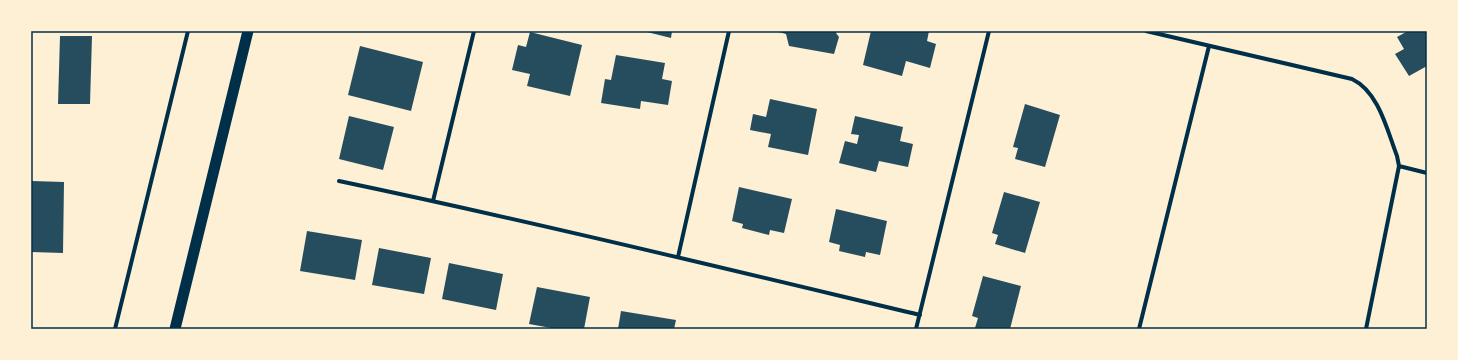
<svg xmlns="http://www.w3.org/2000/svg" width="1458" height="360" viewBox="0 0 1458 360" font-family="Inter,sans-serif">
<rect width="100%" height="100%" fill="#fdf0d5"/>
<path fill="#264d5e" d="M643,31H672L671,38Z
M775,31H837L836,33L839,37L834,54L789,46L786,34Z
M871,31H929L927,41L936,44L930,68L906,61L902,76L863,65Z
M1408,31H1427V66L1409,76L1395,54L1404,49L1397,37Z
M530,32L582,45L570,96L527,86L530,74L512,70L518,45L526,47Z
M60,36H92L90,104H58Z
M360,46L423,62L411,111L348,95Z
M616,55L665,63L662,79L672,81L668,105L641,101L640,109L601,103L605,79L611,80Z
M770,99L817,109L808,155L768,147L771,134L750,130L753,114L766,117Z
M1025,104L1060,115L1045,167L1015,159L1018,148L1013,147Z
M349,116L394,127L383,170L339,159Z
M855,116L903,127L900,141L913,144L908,167L879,161L876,172L839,163L845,141L857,144L859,135L851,134Z
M32,181L64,182L63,253L31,252Z
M739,187L792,199L784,233L770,230L769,235L742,228L743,224L732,221Z
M1004,192L1040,202L1025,253L995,244L998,235L992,233Z
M836,209L887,221L880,255L866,252L865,257L839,251L840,245L829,242Z
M307,231L362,240L355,280L300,271Z
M379,248L431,258L424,294L372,285Z
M449,263L503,274L496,310L442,299Z
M983,276L1021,286L1010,329H980L975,328L978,318L972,316Z
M537,287L590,297L584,329H557L529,324Z
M621,311L676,320L674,329H618Z"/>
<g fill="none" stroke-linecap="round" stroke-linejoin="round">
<path stroke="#003049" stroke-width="4" d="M1146,31L1352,79C1379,92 1387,130 1397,156L1399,166L1366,329
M1399,166L1427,173
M339,181C534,222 727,269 920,315
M433,201L474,31
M678,257L729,31
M115,329L188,31
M916,329L989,31
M1139,329L1209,46"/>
<path stroke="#003049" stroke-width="11" d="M175,329L248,31"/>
</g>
<rect width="1458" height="360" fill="none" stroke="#fdf0d5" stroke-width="64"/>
<rect x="32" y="32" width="1394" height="296" fill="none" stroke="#003049" stroke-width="1.5"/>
</svg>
